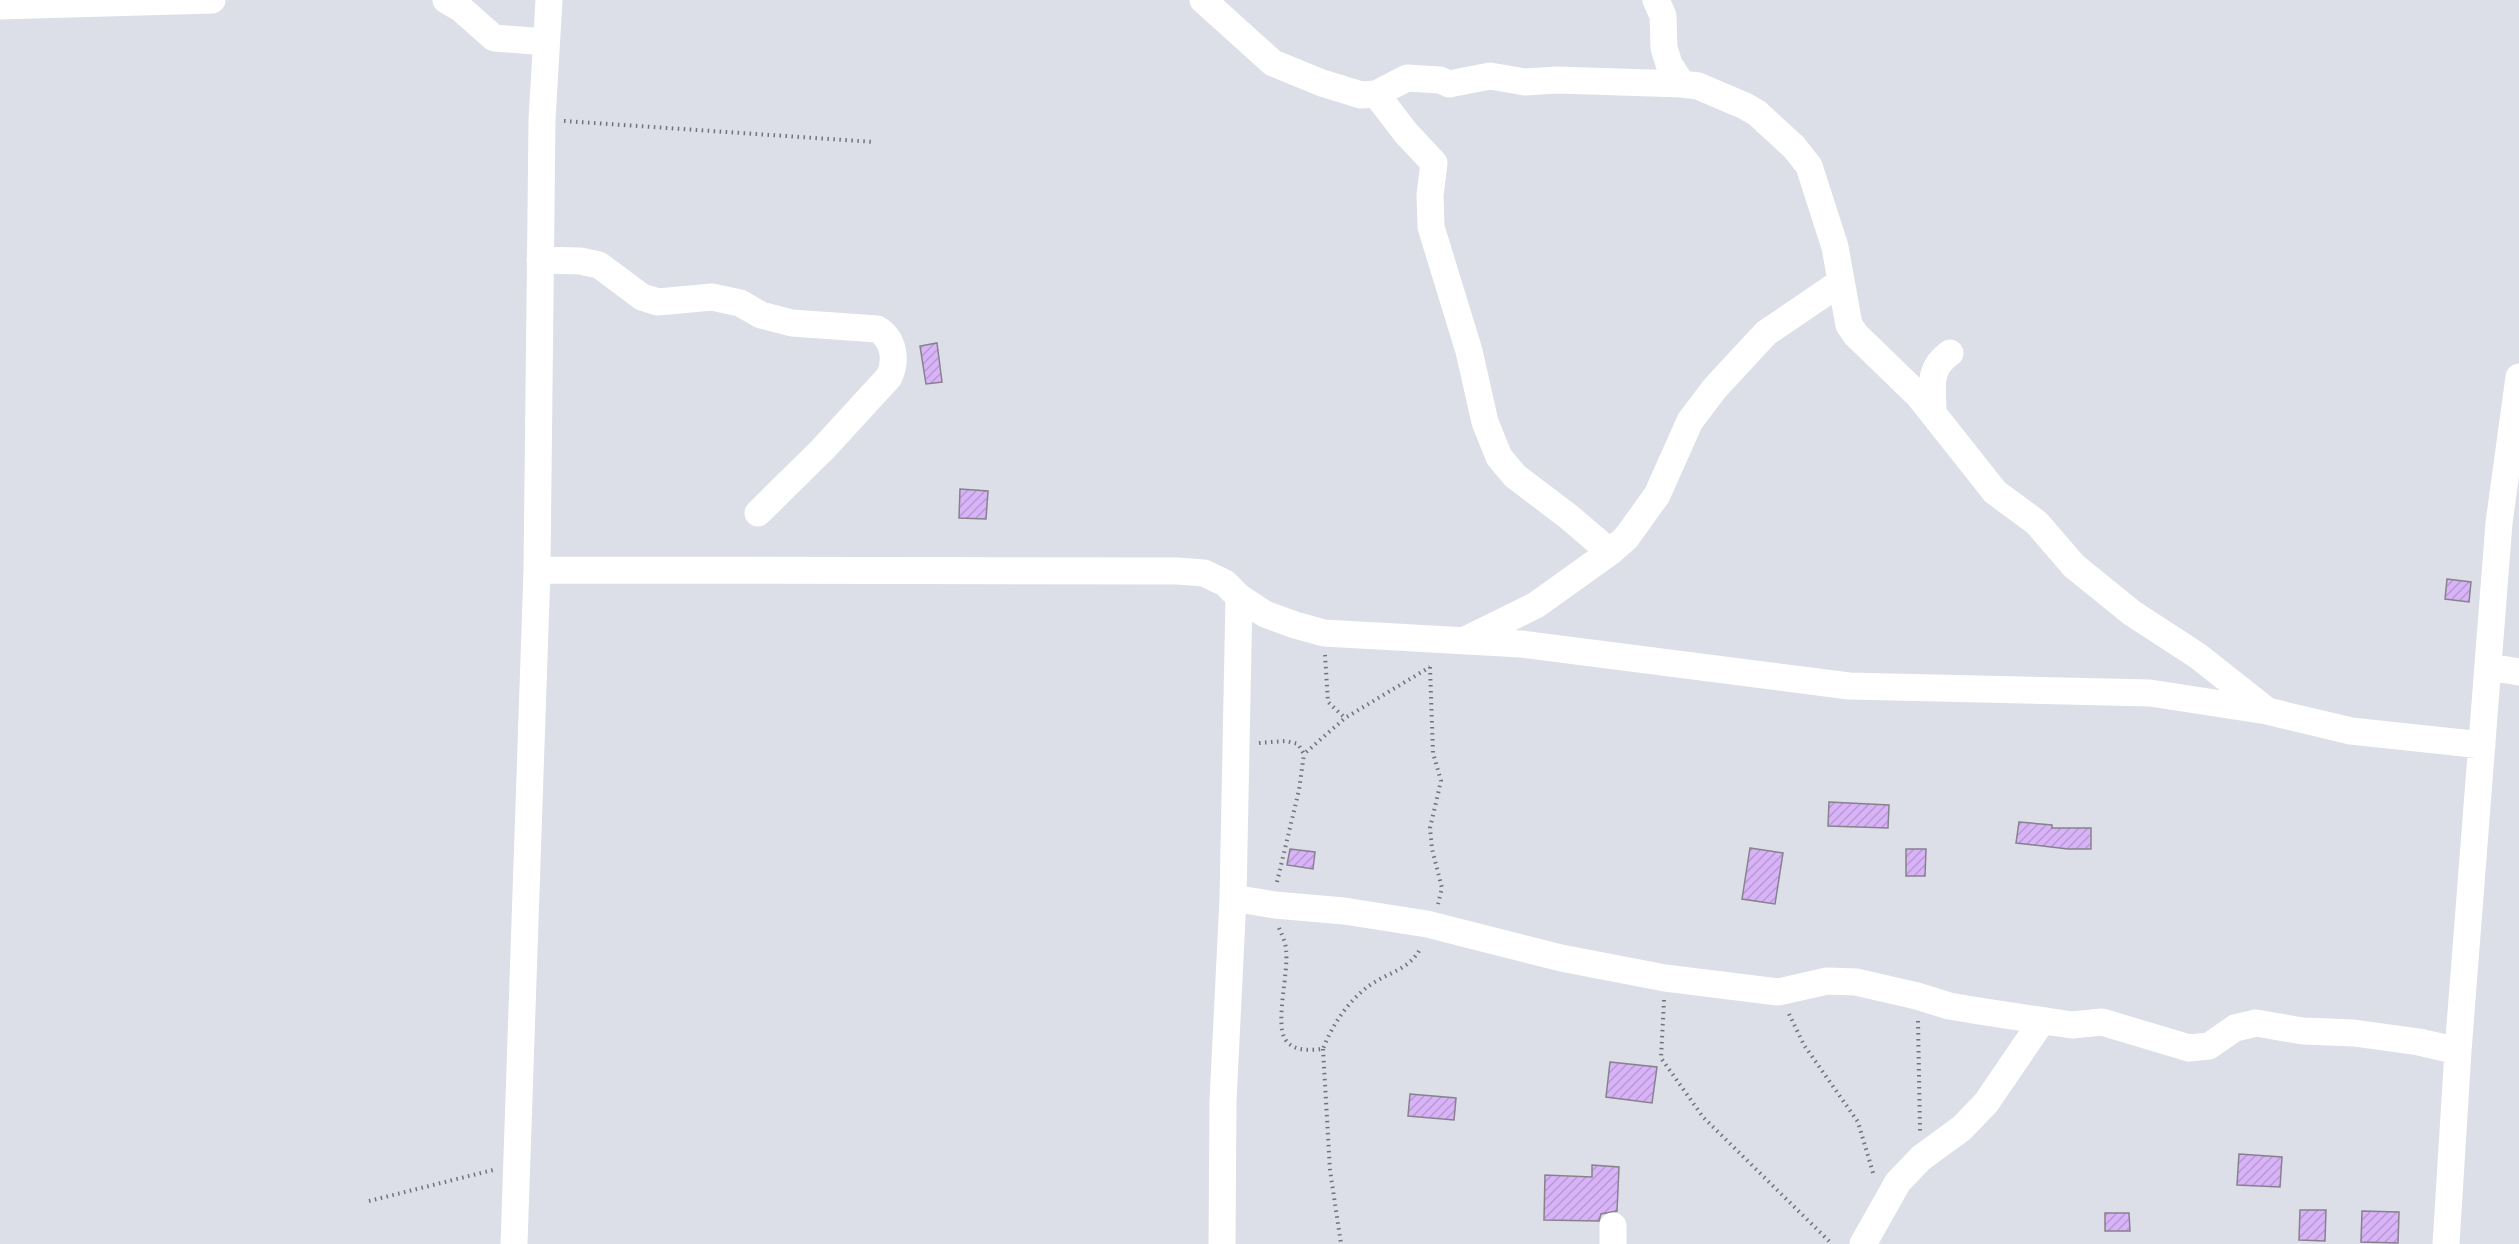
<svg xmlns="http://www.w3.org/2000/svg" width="2519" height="1244" viewBox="0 0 2519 1244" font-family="'Archivo Narrow',sans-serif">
<defs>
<pattern id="building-hatch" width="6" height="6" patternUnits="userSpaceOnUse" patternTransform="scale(1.5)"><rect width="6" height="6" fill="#d8b3f8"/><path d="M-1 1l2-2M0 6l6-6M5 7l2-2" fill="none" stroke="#b999d4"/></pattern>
</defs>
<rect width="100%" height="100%" fill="#dcdee8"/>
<path fill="url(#building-hatch)" stroke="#87828b" stroke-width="1.5" d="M937,343L942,382L926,384L920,346Z
M960,489L988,491L986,519L959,518Z
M2447,579L2471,582L2469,602L2445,599Z
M1829,802L1889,805L1888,828L1828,826Z
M2019,822L2052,825V828H2091V849H2068L2016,843Z
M1750,848L1783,853L1775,904L1742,899Z
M1290,849L1315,852L1313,869L1287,865Z
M1906,849H1926L1925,876H1906Z
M1610,1062L1657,1067L1652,1103L1606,1097Z
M1410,1094L1456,1098L1454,1120L1408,1116Z
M2239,1154L2282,1157L2280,1187L2237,1185Z
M1592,1165L1619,1167L1617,1211L1601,1214L1599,1221L1544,1220L1545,1175L1592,1177Z
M2300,1210H2326L2325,1241L2299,1240Z
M2362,1211L2399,1212L2398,1243L2361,1242Z
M2105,1213H2129L2130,1231H2105Z"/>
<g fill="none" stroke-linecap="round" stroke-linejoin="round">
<path stroke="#727279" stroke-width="4" stroke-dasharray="1.5 4.5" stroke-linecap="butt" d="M564,121L874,142
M1325,655L1328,702L1345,718
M1430,667L1433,753L1441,781L1430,828L1432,849L1442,888L1438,904
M1259,743L1286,741L1298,744L1304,754L1345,718L1430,667
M1277,882L1299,790L1304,754
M1279,928C1282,935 1286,943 1286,950C1289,971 1275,1022 1285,1039C1293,1052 1310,1050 1323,1049C1332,1025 1349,1000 1370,985C1389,972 1411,969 1421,947
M1664,1000L1661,1058L1703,1117L1832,1244
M1789,1014L1804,1045L1858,1122L1874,1176
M1918,1021L1920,1131
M1323,1049L1330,1170L1341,1244
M369,1201L493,1170"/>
<path stroke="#fff" stroke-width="27" d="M446,0L460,8L494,38L546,42
M1203,0L1273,63L1322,83L1361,95L1376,94L1407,78L1440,80L1449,84L1490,76L1525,82L1557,80L1682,84L1698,86L1745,106L1757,113L1794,147L1809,166L1835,247L1849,325L1856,335L1919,396L1995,492L2037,523L2074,566L2132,613L2198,656L2265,709
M1656,0L1663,16L1664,48L1669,64L1682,84
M0,6L212,0
M1376,94L1406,133L1434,163L1430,195L1431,227L1469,351L1485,422L1499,457L1515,476L1569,517L1610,552
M540,260L580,261L599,265L642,297L658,302L712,297L740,303L761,315L792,323L877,329C894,339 897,360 889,377L822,450L758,513
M1933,412C1933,387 1927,369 1950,353
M537,570L1178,571L1204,573L1225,583L1239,597L1265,614L1295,625L1324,633L1521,644L1849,686L2150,693L2267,711L2351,731L2482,745
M1465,640L1536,605L1610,552L1626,538L1657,495L1690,421L1715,388L1766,333L1841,282
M2489,667L2519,672
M1233,898L1275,905L1344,911L1427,924L1561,958L1665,978L1778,992L1827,981L1856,982L1917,996L1949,1006L1979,1011L2072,1025L2102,1022L2189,1048L2209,1046L2235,1028L2256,1023L2303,1031L2354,1033L2419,1042L2458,1051
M514,1244L537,570L542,120L549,0
M1222,1244L1223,1101L1233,898L1239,597
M1613,1244V1226
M1863,1244L1898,1182L1921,1158L1962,1128L1986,1103L2042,1021
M2446,1244L2458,1051L2499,523L2519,377"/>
</g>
</svg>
